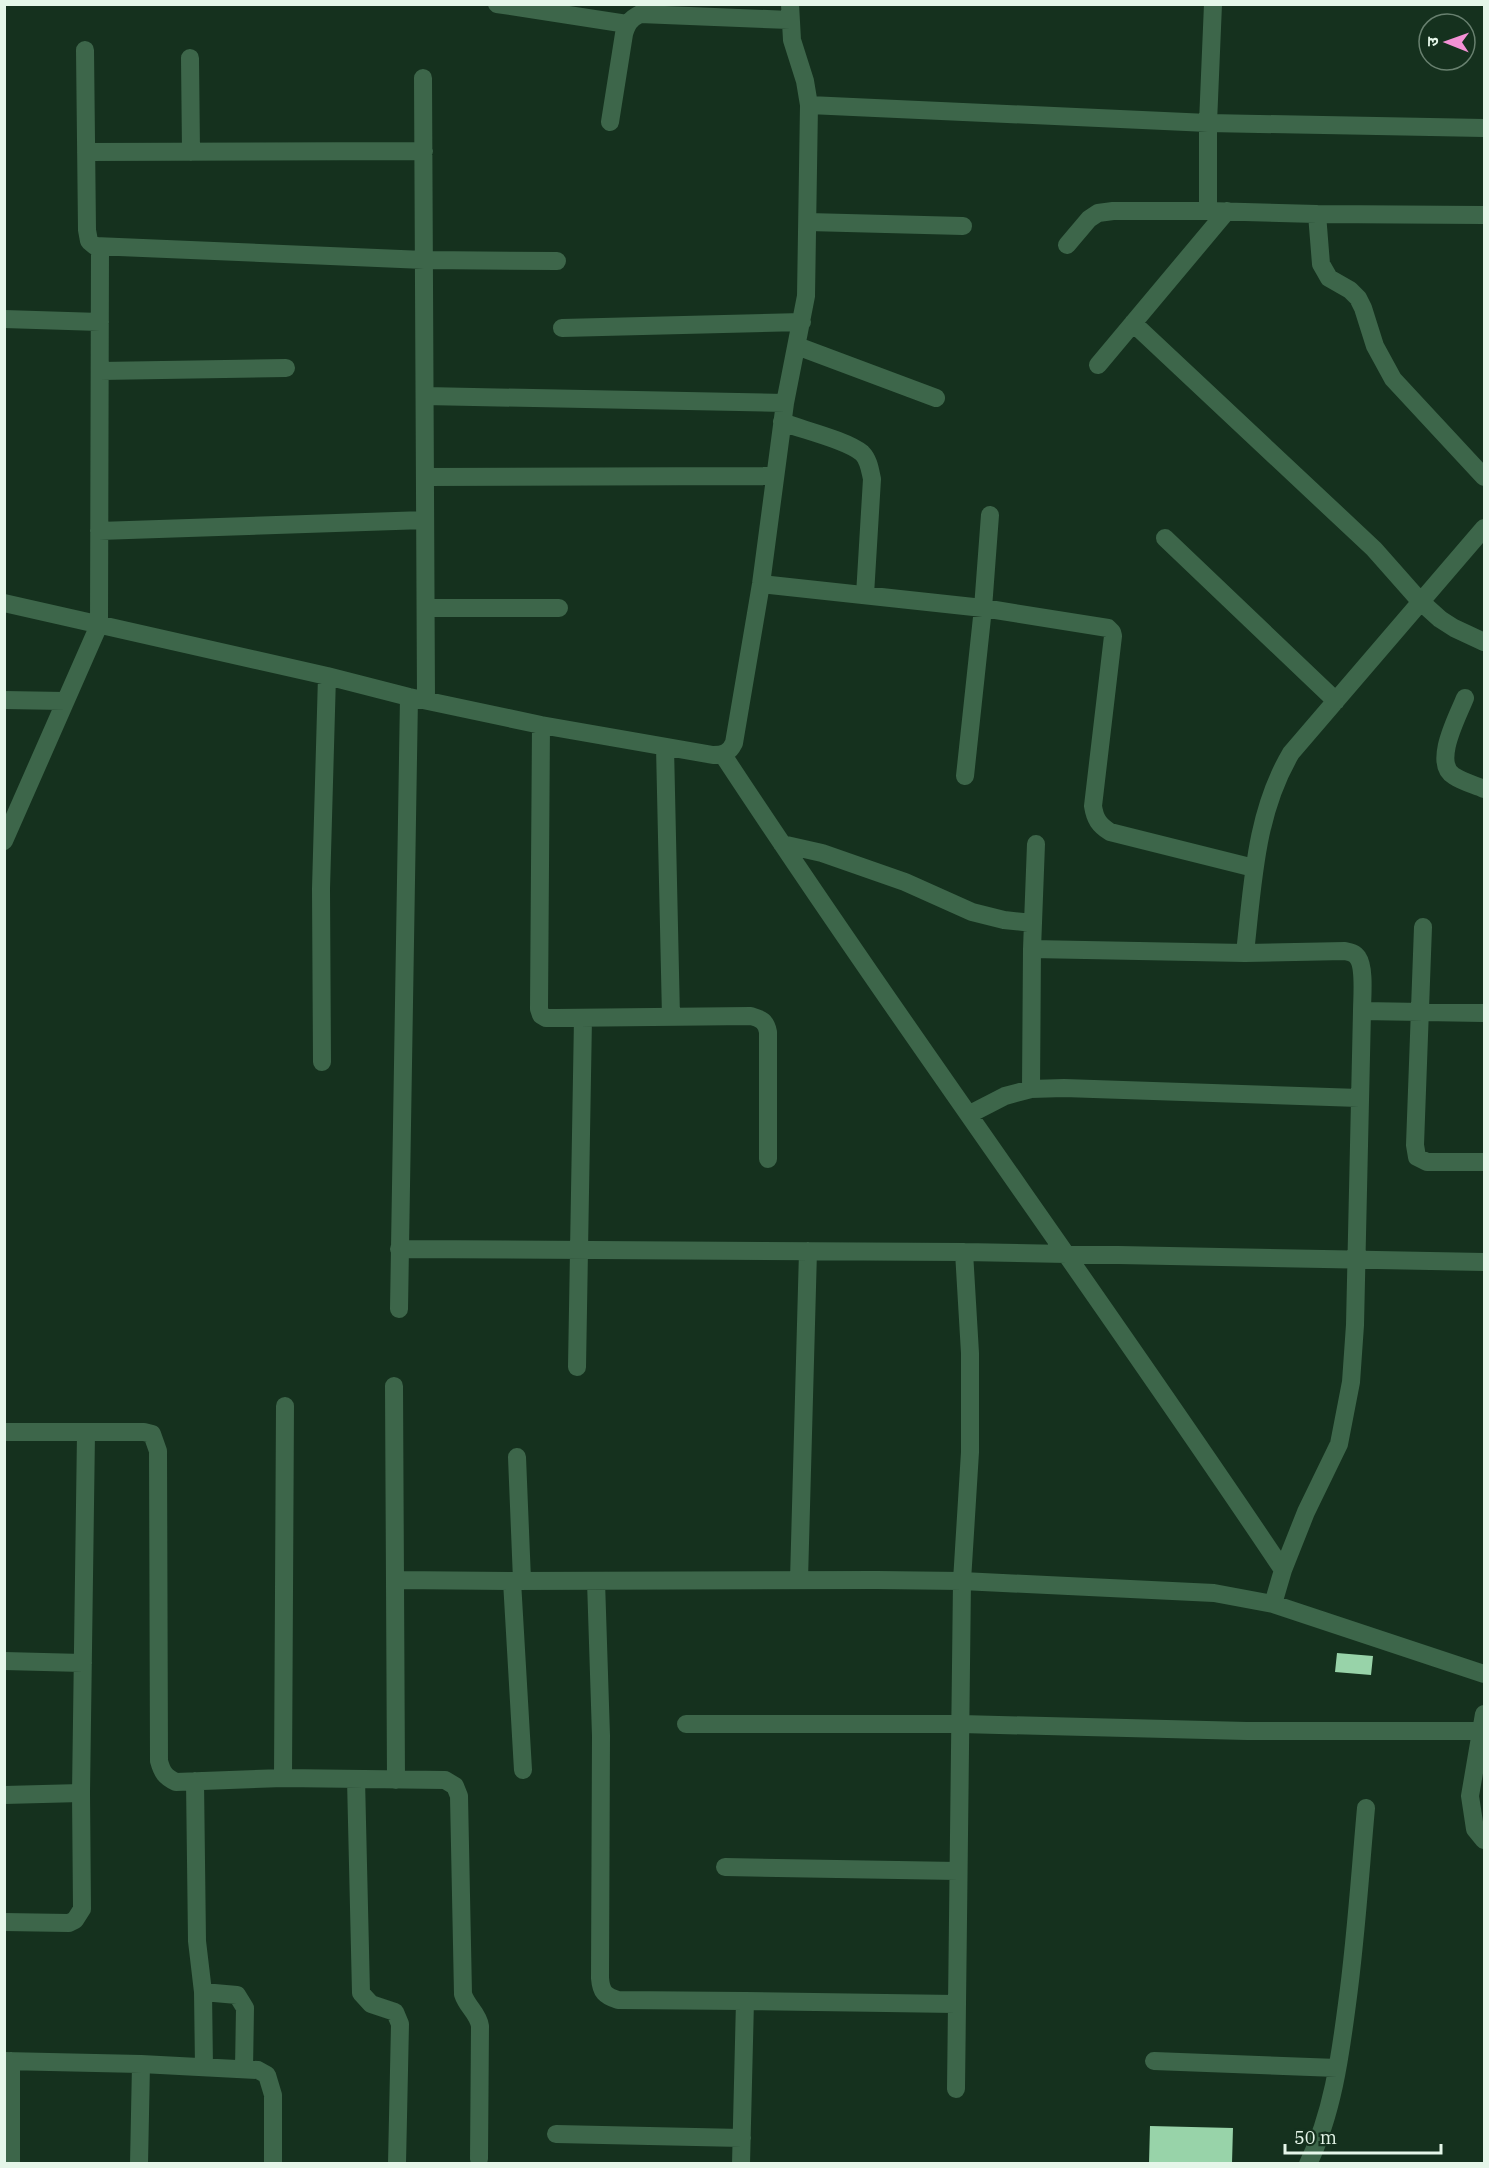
<svg xmlns="http://www.w3.org/2000/svg" width="1489" height="2168" viewBox="0 0 1489 2168" font-family="'IBM Plex Serif','Noto Sans Devanagari',serif">
<rect width="100%" height="100%" fill="#15311e"/>
<path fill="#98d3a9" d="M1337,1653L1373,1656L1371,1675L1335,1672Z
M1150,2126L1233,2128L1232,2163H1149Z"/>
<g fill="none" stroke-linecap="round" stroke-linejoin="round">
<path stroke="#3d664a" stroke-width="18" d="M497,4L627,24
M1213,4L1208,123V211L1317,214L1321,264L1329,278L1350,290L1358,298L1363,308L1375,346L1393,379L1484,477
M85,50L87,230L89,241L95,246L424,260L557,261
M190,58L191,152
M423,78L426,699
M809,105L1208,123L1484,128
M610,122L624,34C627,24 630,19 640,14L790,20
M86,152L424,151
M1317,214L1484,215
M808,222L963,226
M1067,245L1089,219L1098,213L1113,211H1208
M4,319L100,322
M1133,323L1374,549L1420,601L1440,619L1454,628L1484,642
M562,328L802,322
M797,346L936,398
M1098,365L1227,211
M100,371L286,368
M425,396L785,403
M782,422C803,430 846,440 862,453C869,460 870,470 872,479L865,595
M425,477L774,476
M99,531L425,520
M1165,538L1336,701
M761,584L983,608L1108,628L1112,632L1113,636L1093,806C1095,819 1099,825 1110,832L1254,868
M4,603L327,676L409,697L541,725L713,755C724,755 729,753 734,743L761,584L785,403L806,296L809,105L805,81L792,40L790,4
M426,608H559
M1465,698C1458,716 1432,763 1454,776C1463,782 1475,785 1484,789
M4,700L65,701
M541,725L539,1009L541,1015L546,1018H555L751,1016C761,1019 766,1021 768,1032V1159
M665,747L671,1017
M723,755C904,1030 1100,1296 1283,1570L1273,1604L1484,1674
M965,776L983,608L990,515
M4,841L99,625L100,247
M782,844L822,853L905,882L972,912L1004,920L1033,923
M1423,927L1415,1145L1417,1157L1427,1162H1484
M1032,949L1245,953L1345,951C1350,952 1355,953 1358,958C1365,968 1362,998 1362,1011
M1245,953C1253,883 1255,814 1291,753L1484,528
M322,1062L321,889L327,676
M1031,1089L1032,949L1036,844
M970,1114L1005,1096L1031,1089L1064,1088L1359,1098
M399,1249L964,1252L1484,1262
M399,1309L409,697
M577,1367L583,1018
M394,1386L396,1780
M4,1432H144L152,1434L158,1451L159,1761C162,1772 165,1777 176,1782L283,1778L445,1780L455,1786L459,1796L463,1994C467,2007 478,2013 480,2026L479,2159
M517,1457L522,1580
M1283,1570L1306,1512L1339,1444L1351,1382L1355,1325L1362,1011L1484,1013
M395,1580L512,1581L877,1580L962,1581L1214,1593L1273,1604
M799,1580L808,1251
M512,1581L523,1770
M596,1581L601,1736L600,1978C601,1992 605,1996 618,2000L745,2001
M4,1661L83,1663
M1484,1714L1470,1796L1475,1829L1484,1840
M686,1724H961L1247,1731H1481
M283,1778L285,1406
M356,1779L361,1993L371,2004L395,2012L400,2024L397,2164
M195,1781L197,1941L203,1992L204,2067
M4,1795L81,1793
M725,1867L958,1871
M4,1922L69,1923L75,1920L82,1909L81,1793L86,1433
M203,1992L237,1995L245,2008L244,2069
M4,2061L141,2064L258,2070L267,2075L273,2095V2164
M1154,2061L1337,2068
M956,2089L962,1581L970,1452V1353L964,1252
M556,2134L742,2138
M11,2164V2061
M139,2164L141,2064
M741,2164L745,2001L956,2004
M1308,2164C1332,2115 1340,2058 1347,2004C1356,1939 1360,1874 1366,1808"/>
</g>
<rect width="1489" height="2168" fill="none" stroke="#e5f6e9" stroke-width="12"/>
<g transform="translate(1447 42) rotate(271)"><circle r="28" fill="#15311e" stroke="#68806f" stroke-width="1.5"/>
<path d="M0-4.5L10 22L0 15L-10 22Z" fill="#f391d5"/>
<text y="-9" font-size="16" font-weight="bold" text-anchor="middle" fill="#e5f6e9">उ</text>
</g>
<path d="M1285 2144v9h156v-9" fill="none" stroke="#e5f6e9" stroke-width="3"/>
<text x="1294" y="2144" font-size="18" fill="#e5f6e9" stroke="#15311e" stroke-width="4.5" paint-order="stroke">50 m</text>
</svg>
